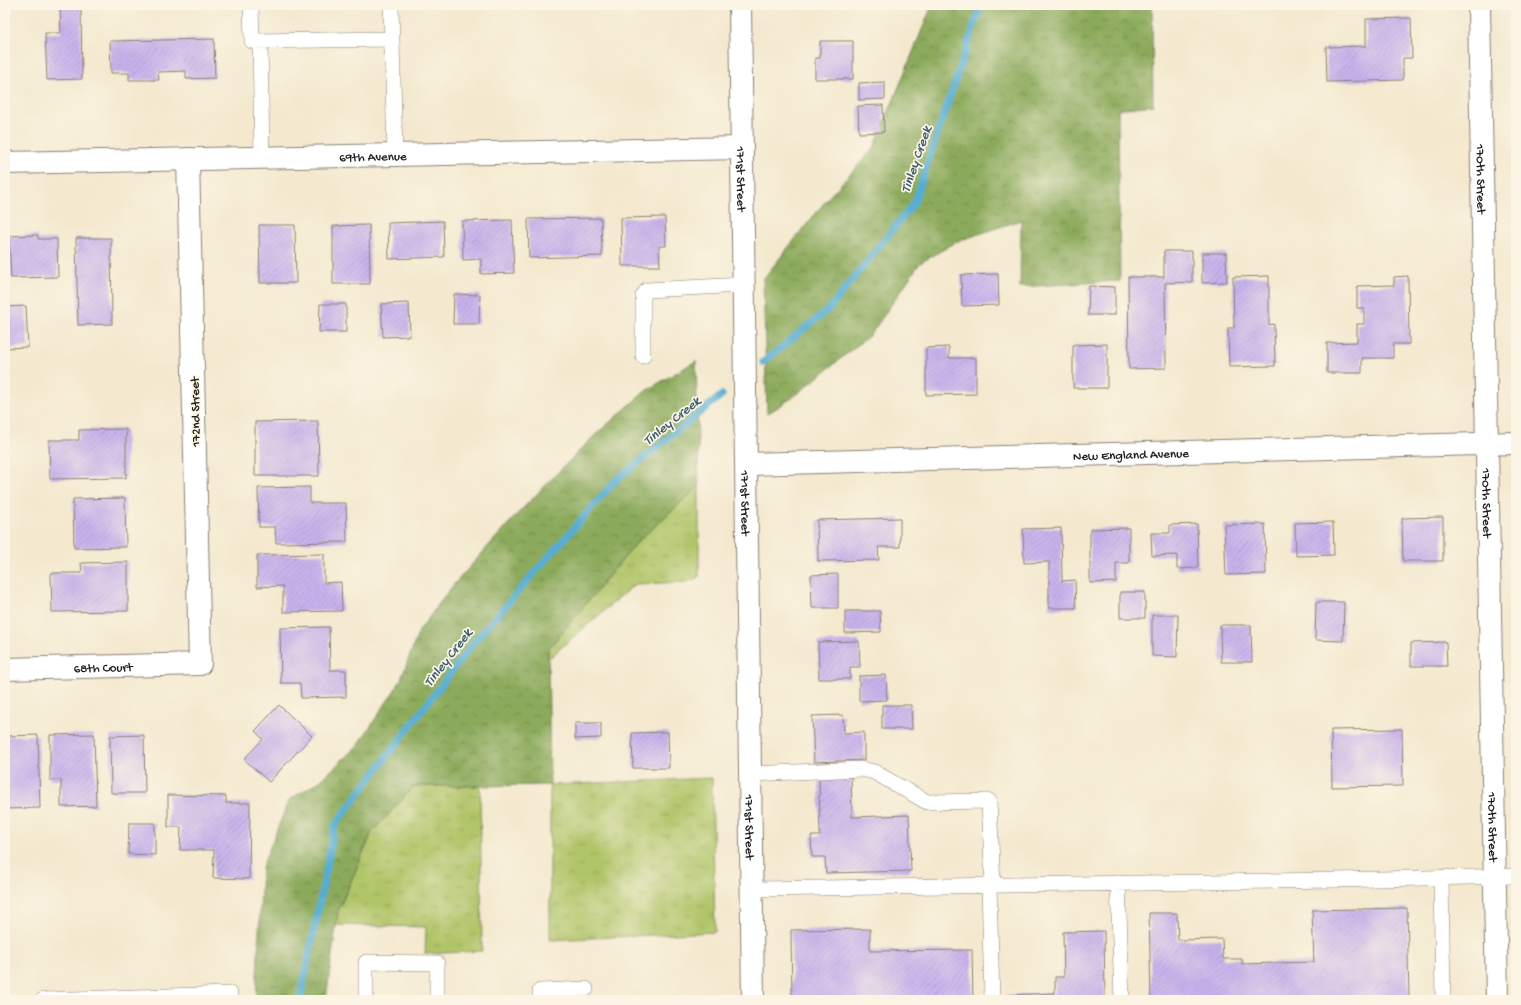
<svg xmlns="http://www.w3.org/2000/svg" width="1521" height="1005" viewBox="0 0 1521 1005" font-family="'Gochi Hand',sans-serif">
<defs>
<pattern id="grass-tufts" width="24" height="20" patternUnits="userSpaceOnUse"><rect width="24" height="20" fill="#b0c468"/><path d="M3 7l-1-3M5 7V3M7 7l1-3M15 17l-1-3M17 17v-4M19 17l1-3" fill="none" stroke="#97a85a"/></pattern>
<pattern id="forest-crowns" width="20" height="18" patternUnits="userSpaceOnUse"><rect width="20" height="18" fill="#8caa5c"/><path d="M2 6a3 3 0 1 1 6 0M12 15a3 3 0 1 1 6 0" fill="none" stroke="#728a4b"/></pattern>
<pattern id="building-hatch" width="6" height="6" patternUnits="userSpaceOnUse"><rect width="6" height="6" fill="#c8b2ec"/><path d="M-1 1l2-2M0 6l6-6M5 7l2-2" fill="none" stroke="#ab98ca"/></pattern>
</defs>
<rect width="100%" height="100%" fill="#fcf5e5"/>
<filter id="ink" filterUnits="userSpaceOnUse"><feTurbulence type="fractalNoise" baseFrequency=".025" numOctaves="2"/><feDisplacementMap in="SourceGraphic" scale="8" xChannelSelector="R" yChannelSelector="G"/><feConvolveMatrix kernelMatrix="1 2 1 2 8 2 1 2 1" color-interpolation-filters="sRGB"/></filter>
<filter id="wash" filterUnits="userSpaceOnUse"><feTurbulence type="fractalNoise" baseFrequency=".012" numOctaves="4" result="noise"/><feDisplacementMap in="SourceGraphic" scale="16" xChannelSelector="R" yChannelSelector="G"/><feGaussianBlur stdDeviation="0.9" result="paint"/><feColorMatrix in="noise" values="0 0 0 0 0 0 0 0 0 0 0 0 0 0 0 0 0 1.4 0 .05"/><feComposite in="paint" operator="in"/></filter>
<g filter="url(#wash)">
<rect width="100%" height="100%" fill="#f4e9cf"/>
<path fill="url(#grass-tufts)" stroke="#667042" d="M699,486V577L686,582L635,584L548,659V649L639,540Z
M712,778L715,932L550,940V785Z
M414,786H480L482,951L425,954L426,927L336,925L338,911L372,832Z"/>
<path fill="url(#forest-crowns)" stroke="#54633c" d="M932,5H1152L1153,105L1118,109L1120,281L1020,287L1021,220L958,241L920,263L871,334L792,398L767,414L763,279L828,198L874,148Z
M696,361L699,486L639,540L548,649L550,785L480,786H414L372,832L338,911L326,1000H256L262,867L289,800L320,781L358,745L400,682L419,631L449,590L520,511L595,435L647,390Z"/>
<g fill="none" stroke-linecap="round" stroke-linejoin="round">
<path stroke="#56add2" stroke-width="7" d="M763,362L829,309L914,203L981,5
M300,1000L335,825L474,642L615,481L722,395"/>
</g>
<g id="blocks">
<path fill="url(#building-hatch)" d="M81,5L82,79L47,80L45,33H61L60,6Z
M1411,18L1412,58H1403V80L1327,82L1326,47L1366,46V19Z
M214,39L215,78L186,79V71L158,72L159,80H129V73H111L110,41Z
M820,41H853V79H815V58H820Z
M885,82V99L859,100V83Z
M883,105L884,132L859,133L858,106Z
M665,217L666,246H659L660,266H622L621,218Z
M601,218L602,256L529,258L528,219Z
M512,220L514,273L481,274V259L463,260L462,221Z
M443,221L444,257L389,259L388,223Z
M259,225H295L296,283H260Z
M369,225L370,284H333V226Z
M38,235V239H57L58,277L11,278L9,236Z
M76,238H111L112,324L78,325Z
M1164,251H1192V282L1165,283L1166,368L1129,369L1128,277H1164Z
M1202,253H1226L1227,282L1202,283Z
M998,274L999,305L962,306L961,275Z
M1269,276V325L1274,324L1275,366L1229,367L1228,328H1234L1233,277Z
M1408,276L1409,344H1393V358H1362V373H1327V343L1357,342V324H1364V308H1357V286L1394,285V277Z
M1089,286L1115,287V315H1088Z
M454,294L480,295L479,324H453Z
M409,303L410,336L383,337L381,304Z
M320,304H346V332H319Z
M26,306L28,347L5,348V307Z
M1107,344V388H1073V345Z
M949,347V358H976V394L926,395V348Z
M318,421L319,476H255V422Z
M126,429V478L50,479L49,440H79V430Z
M310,487V503H346L347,542L276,543L275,527H259L258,488Z
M125,498L126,547L74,548L73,499Z
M1443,517V561H1403L1402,518Z
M900,518V547H878L879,560L818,561L817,520Z
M1333,522L1334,555L1296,556L1295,523Z
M1197,524L1198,568L1177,569V555L1152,556L1151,533H1170V525Z
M1265,524L1266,574L1226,575L1224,525Z
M1061,528L1062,581L1075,580L1076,608H1049V562L1024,563L1023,529Z
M1129,528V563H1116V582L1090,583V529Z
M324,554V583L341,582L342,611L283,612V586L257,587V555Z
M128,562V611L52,612L51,573H82L81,563Z
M838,574V608H812L811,575Z
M1120,592H1145V618H1120Z
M1316,602H1344L1343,641L1315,640Z
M845,611H880L881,632L845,633Z
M1152,615H1178L1177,657L1152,656Z
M1220,625H1251L1252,662H1221Z
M329,627L330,670H346V697L301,698L300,683H281L280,628Z
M859,641L860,667H850V679H819L818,642Z
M1446,642L1447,666H1411V643Z
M886,675L887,700L859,701V676Z
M279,705L312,736L269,782L244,759L263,739L255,731Z
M882,705H911L912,729H882Z
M843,715L844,733L864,732V760L814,762L812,716Z
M575,723H601V738L575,739Z
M1402,729L1403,786L1332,787L1331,730Z
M668,732L669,768H633L632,733Z
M94,734L96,806L61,807V780H50V735Z
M38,735L40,808L5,809V736Z
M144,735L145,793H111L110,736Z
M819,777H851L852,817L909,815L911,871L826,873L825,857H812L811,836H820Z
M168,795L226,796V803H250L249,879L213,878L214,850H180L181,827H168Z
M129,823H155V855L128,854Z
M1407,908L1409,1000H1151L1149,913H1177L1178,940L1222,939L1223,959H1242V964L1314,962L1312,910Z
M870,929V951L972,950L973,1000H792L791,930Z
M1104,931L1105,1000H1008L1007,995L1055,993V977H1064L1063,932Z"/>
</g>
</g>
<g filter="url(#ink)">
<use href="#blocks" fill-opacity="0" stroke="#888276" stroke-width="1"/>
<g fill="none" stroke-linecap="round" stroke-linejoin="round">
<g stroke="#888276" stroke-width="16">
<path id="service" d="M251,5L252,41L392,39
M391,5L395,155
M260,41L262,158
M643,356V296L647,290L743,285
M750,774L861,769L874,772L927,802L989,801L993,885
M1441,877L1443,1000
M1118,883L1122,1000
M989,885L992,1000
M751,889L1335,880L1516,876
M43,1000L230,994
M366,1000V962L437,963V1000
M540,1000V991L586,989"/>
</g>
<g stroke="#888276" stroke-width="24">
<g id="minor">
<path id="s1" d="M1479,5L1497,1000"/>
<path id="s2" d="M5,163L742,148"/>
<path id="s3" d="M746,464L1516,443"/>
<path id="s4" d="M5,669L200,664L188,159"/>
</g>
</g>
<g stroke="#888276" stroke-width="24">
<g id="tertiary">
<path id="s5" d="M740,5L753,1000"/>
</g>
</g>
<use href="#service" stroke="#fff" stroke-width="15"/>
<use href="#minor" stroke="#fff" stroke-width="22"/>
<use href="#tertiary" stroke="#fff" stroke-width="22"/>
</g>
</g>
<g text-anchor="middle" stroke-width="3.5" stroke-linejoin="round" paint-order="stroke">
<g font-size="13" fill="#1c1c1c" stroke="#fcf5e5">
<text dy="5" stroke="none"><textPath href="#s2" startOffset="368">69th Avenue</textPath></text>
<text dy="5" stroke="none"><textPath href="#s5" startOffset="174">171st Street</textPath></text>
<text dy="5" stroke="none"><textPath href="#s1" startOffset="174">170th Street</textPath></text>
<text transform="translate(194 412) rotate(-91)" y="5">172nd Street</text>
<text dy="5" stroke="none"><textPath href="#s3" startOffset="385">New England Avenue</textPath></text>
<text dy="5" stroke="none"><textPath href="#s5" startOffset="498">171st Street</textPath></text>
<text dy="5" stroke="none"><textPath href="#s1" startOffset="498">170th Street</textPath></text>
<text dy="5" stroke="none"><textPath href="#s4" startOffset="98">68th Court</textPath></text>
<text dy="5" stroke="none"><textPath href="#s5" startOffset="822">171st Street</textPath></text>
<text dy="5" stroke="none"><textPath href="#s1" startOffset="822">170th Street</textPath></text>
</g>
<g font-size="14" font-style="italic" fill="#365d6e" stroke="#fcf5e5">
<text transform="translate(915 159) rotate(-71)" y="5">Tinley Creek</text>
<text transform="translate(671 420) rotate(-39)" y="5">Tinley Creek</text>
<text transform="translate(447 657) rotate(-52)" y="5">Tinley Creek</text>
</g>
</g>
<rect width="1521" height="1005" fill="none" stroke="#fcf5e5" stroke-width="20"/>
</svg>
